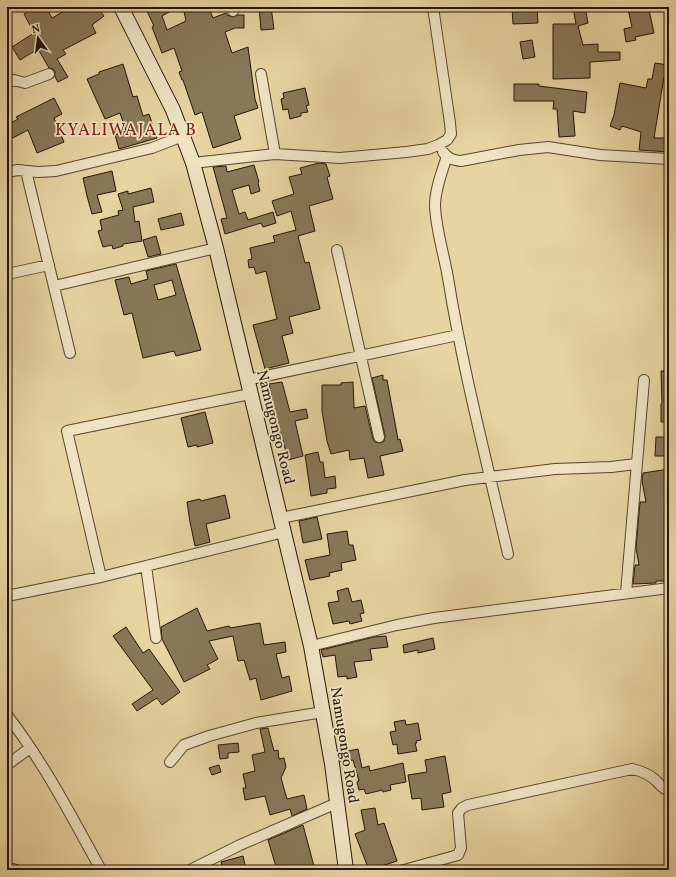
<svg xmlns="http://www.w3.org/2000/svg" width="676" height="877" viewBox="0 0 676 877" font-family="Vollkorn,serif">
<rect width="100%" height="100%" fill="#e7d4a1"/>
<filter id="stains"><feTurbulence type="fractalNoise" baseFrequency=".005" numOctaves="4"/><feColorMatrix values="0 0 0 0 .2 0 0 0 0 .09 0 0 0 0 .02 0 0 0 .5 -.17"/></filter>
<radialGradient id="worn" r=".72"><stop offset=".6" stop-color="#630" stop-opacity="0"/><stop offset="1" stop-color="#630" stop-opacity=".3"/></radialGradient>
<path fill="#897857" stroke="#241407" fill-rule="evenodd" d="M27,7H46L52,18L66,10L64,7H97L104,16L92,25L96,33L63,50L66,54L57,59L68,77L58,82L55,77V71L53,69L49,68L38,49L20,60L12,47L34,33L24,14L29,11Z
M145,7H178L162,16L167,30L186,21L183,7H207L208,12L210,11L213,18L226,13L227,15L233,17L238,15H244V28H235L225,32L232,53L248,47L255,99L258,108L234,116L241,139L213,148L202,112L195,115L183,80H182L179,72L182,71L174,48L162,53L152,27L154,26Z
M259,7H271L274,29L261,30Z
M512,7H537L538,23L513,24Z
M573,7H585L588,23L578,26L583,45L598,44V52H620V60L590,62V78L553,79V24H576Z
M637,7L638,12L649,10L654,33L635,37L636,40L626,42L624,29L632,27L628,9Z
M532,40L535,57L523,59L520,42Z
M655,63L668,65L666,77H664L654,138H669V152L639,150L641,132L622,126L620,130L610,126L614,115L620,83L646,88L648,79H652Z
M123,64L133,97L137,96L143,116L149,114L157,138L119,149L115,135L126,131L120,113L105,119L87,79L99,74V72Z
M514,84H539V86L587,92L585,113L573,111L575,136L559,137L557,109H553L554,101H514Z
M305,88L309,105L306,106L308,112L301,113V116L290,119L288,109L283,110L281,99L284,98L283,93Z
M54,98L62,114L54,118L64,142L37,153L28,130L7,141V125L18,119L16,117Z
M319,163L326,164L330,176L327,177L333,199L309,206L315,231L298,236L305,263L309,262L320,309L289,317L293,333L282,336L289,363L265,369L253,325L277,319L266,271L256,274L254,267L249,268L248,260L252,259L250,248L275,242L273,236L296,230L291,211L277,216L272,201L294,194L289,177L302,174L300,168Z
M254,165L259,182L258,183L260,191L251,194L249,185L232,190L239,214L245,212L248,220L273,212L276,223L263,227L261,223L225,234L221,219L227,218L213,167L226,166L227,172Z
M112,171L116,191L97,195L102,212L92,214L87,196L83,178Z
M151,188L154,202L133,207L135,222L139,221L142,241L123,244V246L113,249L112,245L103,247L98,231L102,230L100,220L119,215L118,211L123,210L118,194L128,191V194Z
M181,213L184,225L161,230L158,219Z
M156,236L161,254L148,257L143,240Z
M176,264L201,350L176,356L174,351L143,358L132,313L124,315L115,280L129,277L131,284L148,279L146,271ZM172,280L176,295L158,300L154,285Z
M661,371H669V422H661V404L662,403Z
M383,375V380H387L397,434L398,440L400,439L403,451L380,456L384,475L368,478L364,458L350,460L349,450L331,454L327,441L322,411V385H341V383L353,382L354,408L365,406L373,439L375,442L380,443L384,441L385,436L372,378Z
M282,382L290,412L306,409L308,418L295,421L303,456L288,460L281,433H279L269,399L272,398L269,384Z
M205,412L213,443L197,447V445L188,447L181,418Z
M656,437H669V456H655Z
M318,452L320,462H323L325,478L335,476L336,488L327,489V493L311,496L305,455Z
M669,469V581H656V583L633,584L635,565H639L636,548L640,502H646L642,481L643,473Z
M225,495L230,518L206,524L210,542L195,546L190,522L187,502L200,499L201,501Z
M317,517L322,539L303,543L299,521Z
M347,531L349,545H353L356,560L341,563L342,570L329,573L330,576L310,580L305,560L330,555L327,534Z
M348,588L352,602L361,600L364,613L360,614L362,621L350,624L349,621L333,624L328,603L339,601L337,591Z
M197,608L207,631L229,626L230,628L260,623L264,645L285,642L286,652L276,654L282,678L289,676L292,691L261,700L256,678L250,680L244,660L238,661L233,636L209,641L218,659L207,665L210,669L184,682L162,639L161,627Z
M126,627L143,653L149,649L180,692L162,705L157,698L137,711L132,704L153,690L113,636Z
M386,636L388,647L370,649L372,660L354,662L357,677L347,679V676L338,677L335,655L323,657L321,650L374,637Z
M433,638L435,649L418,653V650L404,653L403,645Z
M405,720L406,725L418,723L421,740L416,741L417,743H415L417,751L398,754L397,744L393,745L390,732L396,731L394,722Z
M268,728L274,751L278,750L279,759L284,758L286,767L281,778L287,799L304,795L307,809L292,816L290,809L270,815L265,796L245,800L243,788H246L243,774L255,771L252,755L265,752L260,729Z
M238,743L239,752L228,753V758L220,759L218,745Z
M358,749L362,768L369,766L370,771L403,763L406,782L390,785L391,790L383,792L382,790L366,794L364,789L359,790L357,782L359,781L353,760L341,762L339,753Z
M445,756L451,792L442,794L444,807L422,810L421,798L412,799L408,775L427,772L425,760Z
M219,765L221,772L212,775L209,768Z
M375,808L378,825L384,823L397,861L369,870L355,834L365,830L361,810Z
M303,825L315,870H304L303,865L285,870H277L268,840Z
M243,856L246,869L241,870H223L221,862Z"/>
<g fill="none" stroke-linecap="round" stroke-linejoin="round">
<g stroke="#55442e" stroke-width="12">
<path id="street" d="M233,11L236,7
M261,74L275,154
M7,83L14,80L25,83L49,74
M443,152C448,159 453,160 461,161L519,150L548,147L600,155L669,159
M447,156C442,172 435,189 435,206C436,230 444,254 448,278C463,371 487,462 508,554
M193,163L275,154L340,158L406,152L428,149L438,145L447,140L451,134L450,123L433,7
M26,171L70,353
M7,172L18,170L38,172L56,171L152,148L183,136
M337,250L379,437
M7,274L49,265
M54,286L216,248
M247,380L458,335
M281,518L465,480L555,469L611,467L636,464
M146,566L156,638
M101,577L67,431L250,394
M626,593L644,380
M7,596L101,577L284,532
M311,646L397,625L434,618L669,588
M7,715C44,763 72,817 101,870
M170,762L184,745L209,736L256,723L323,712
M7,765L30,748
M7,870L13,869L16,870
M190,870L240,845L337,803
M404,870L458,855L461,848L458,813L462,808L468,805L632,769C641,771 647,773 654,779C660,783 661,789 669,790"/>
</g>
<g stroke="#241407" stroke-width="16">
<path id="secondary" d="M121,7L173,110L193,163L216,248L311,646L332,764L346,870"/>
</g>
<use href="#street" stroke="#efe3c2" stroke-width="10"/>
<use href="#secondary" stroke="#efe3c2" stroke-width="14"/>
</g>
<g text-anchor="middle" stroke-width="3.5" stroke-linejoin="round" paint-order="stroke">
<g font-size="15" fill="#241407" stroke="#efe3c2">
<text transform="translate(276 427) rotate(76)" y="5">Namugongo Road</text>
<text transform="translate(345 745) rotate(81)" y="5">Namugongo Road</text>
</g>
<g font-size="17" letter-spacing="1" fill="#7a1f14" stroke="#efe3c2">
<text x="126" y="135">KYALIWAJALA B</text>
</g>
</g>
<rect width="676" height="877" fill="none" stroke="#e7d4a1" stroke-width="24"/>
<rect x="8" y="8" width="660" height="861" fill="none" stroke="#241407" stroke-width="2"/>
<rect x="12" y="12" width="652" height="853" fill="none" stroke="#241407"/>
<g transform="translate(38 38) rotate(346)" stroke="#efe3c2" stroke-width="3" paint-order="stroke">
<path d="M0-3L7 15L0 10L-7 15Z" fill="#241407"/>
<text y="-6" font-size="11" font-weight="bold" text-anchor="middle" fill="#241407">N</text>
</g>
<rect width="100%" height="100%" filter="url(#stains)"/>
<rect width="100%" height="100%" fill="url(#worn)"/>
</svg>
